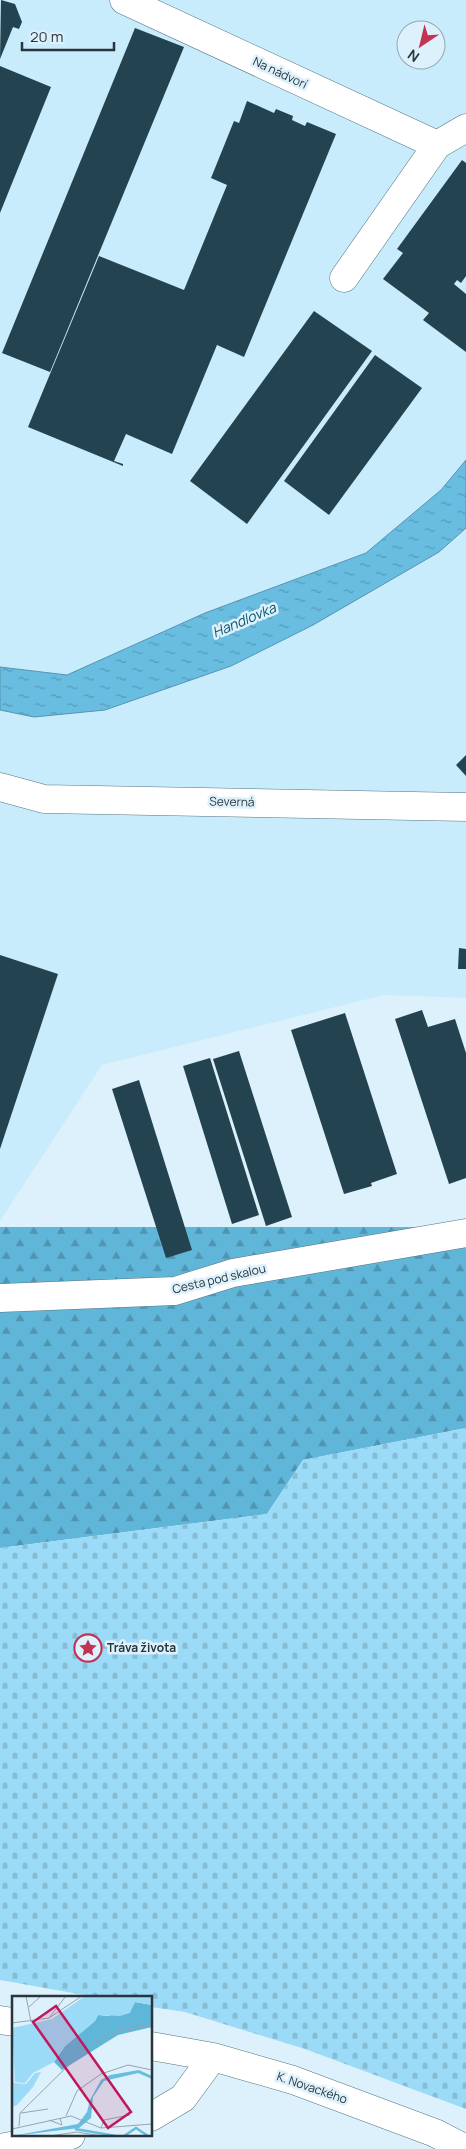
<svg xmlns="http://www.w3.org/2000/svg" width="466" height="2149" viewBox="0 0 466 2149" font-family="Manrope,sans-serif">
<defs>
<pattern id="forest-firs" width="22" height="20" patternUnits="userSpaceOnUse" patternTransform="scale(1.25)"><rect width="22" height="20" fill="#60b6d9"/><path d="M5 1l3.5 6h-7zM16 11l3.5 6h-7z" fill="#4f95b1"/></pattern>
<pattern id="cemetery-stones" width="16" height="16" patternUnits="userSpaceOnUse" patternTransform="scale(1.25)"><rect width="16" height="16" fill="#9cdbf7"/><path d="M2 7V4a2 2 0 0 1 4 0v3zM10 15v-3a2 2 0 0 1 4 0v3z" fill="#86bdd5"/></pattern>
<pattern id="water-ripples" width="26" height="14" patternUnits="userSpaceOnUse" patternTransform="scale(1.25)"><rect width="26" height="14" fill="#68bde1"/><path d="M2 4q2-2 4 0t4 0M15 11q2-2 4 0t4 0" fill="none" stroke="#569ab8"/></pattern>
</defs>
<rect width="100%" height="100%" fill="#dcf1fb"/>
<path fill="#c9ecfc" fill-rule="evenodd" d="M0,0H466V998L384,995L102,1065L0,1221ZM406,30H436V60H406Z"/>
<path fill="url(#forest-firs)" d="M0,1227H466V1428L303,1460L267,1514L0,1548Z"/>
<path fill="url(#cemetery-stones)" d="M466,1428V2109L305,2049L185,2012L151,2007V1998H101L0,1980V1548L267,1514L303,1460Z"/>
<path fill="url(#water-ripples)" stroke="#5594b0" d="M466,460V528L439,552L313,625L231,666L105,710L34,717L0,710V667L67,675L205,613L366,553L441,490Z"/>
<path fill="#244350" d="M1,0L15,4L22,22L19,29L13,27L0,59Z
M135,28L184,47L50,372L2,353Z
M0,66L51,87L0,213Z
M247,101L274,113L276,109L293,116L292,120L305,126L307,122L336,134L244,357L217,345L172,454L126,434L114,461L123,464V466L28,427L99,256L184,290L227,185L211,178L234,121L239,123Z
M462,160L466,163V276L461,283L457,280L454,284L466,294V352L423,320L429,313L383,279L403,253L397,249Z
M314,311L372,351L247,524L190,481Z
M375,355L422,388L329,515L284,481Z
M466,755V776L456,765Z
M459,948L466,949V969H458Z
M0,955L58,974L0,1149Z
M422,1010L428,1027L455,1019L466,1053V1178L449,1184L395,1019Z
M345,1013L397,1174L371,1183L372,1186L344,1194L291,1030Z
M239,1051L292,1217L266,1226L213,1059Z
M210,1058L259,1215L232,1224L183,1066Z
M139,1080L192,1250L166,1258L112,1089Z"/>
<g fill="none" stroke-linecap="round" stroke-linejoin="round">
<g stroke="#547583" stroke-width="29">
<path id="minor" d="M124,0L437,145L466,128
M344,278L437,145
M0,787L44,799L466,807
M0,1298L175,1291L233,1273L466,1233
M0,2020L14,2022
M151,2046L213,2057L293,2080L435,2133L466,2149
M151,2117L183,2098L213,2057
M0,2148L71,2135"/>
</g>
<use href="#minor" stroke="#fff" stroke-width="28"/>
</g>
<defs>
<g id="sight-ring" transform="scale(1.4375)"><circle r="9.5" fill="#dcf1fb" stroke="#c23253" stroke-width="1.5"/><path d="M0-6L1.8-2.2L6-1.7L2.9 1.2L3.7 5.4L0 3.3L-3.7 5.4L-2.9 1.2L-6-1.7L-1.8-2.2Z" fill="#c23253"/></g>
</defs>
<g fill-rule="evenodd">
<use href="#sight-ring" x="88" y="1648"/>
</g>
<g text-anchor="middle" stroke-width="5" stroke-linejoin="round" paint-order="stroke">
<g font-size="12" fill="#28353c" stroke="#dcf1fb">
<text transform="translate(280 73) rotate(25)" y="4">Na nádvorí</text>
<text transform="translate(232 802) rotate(1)" y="4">Severná</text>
<text transform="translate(219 1279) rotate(-13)" y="4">Cesta pod skalou</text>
<text transform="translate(312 2088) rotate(19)" y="4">K. Novackého</text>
</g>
<g font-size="12" font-weight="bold" fill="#28353c" stroke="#dcf1fb" text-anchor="start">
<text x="107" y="1652">Tráva života</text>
</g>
<g font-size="14" font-style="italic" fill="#07526a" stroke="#dcf1fb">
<text transform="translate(244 620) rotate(-23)" y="5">Handlovka</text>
</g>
</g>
<g transform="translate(12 1996)">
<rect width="140" height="140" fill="#dcf1fb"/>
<path d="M123,6L140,9V31L106,39L50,74L42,66L53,50L83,25L86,19L96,20L120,11Z" fill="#60b6d9"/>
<path d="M73,0H140V9L123,6L118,17L108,20L86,19L83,25L53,50L42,66L21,77L13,87L3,86L0,32L40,23Z" fill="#9cdbf7"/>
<path d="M29,76L21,91L5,109L0,111V78L2,87L14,88L23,77Z" fill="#9cdbf7"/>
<path d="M127,74L140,80V83L126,77L92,85L81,101L79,122L67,132L0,140L66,128L75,116L78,104L89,84L98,79Z" fill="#68bde1"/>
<path fill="none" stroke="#68bde1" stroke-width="2.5" d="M63,133L104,140M112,140L124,132L136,140"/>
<path fill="none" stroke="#94a6af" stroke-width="1" d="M14,0L19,26M17,11L29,0M37,22L54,0M0,27L37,22L70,0M9,117L36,113M54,120L65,95L89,78L116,69L140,74M37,124L50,129L48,122M7,130L8,117L78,48L107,35L140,28M89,132L92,124L118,119M0,133L59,120L89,132L140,128M38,140L65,136L89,140"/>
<path fill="#c2185b" fill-opacity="0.15" stroke="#c2185b" stroke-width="2.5" d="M44,10L119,116L96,132L21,26Z"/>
<rect width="140" height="140" fill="none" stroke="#28353c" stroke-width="2.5"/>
</g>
<g transform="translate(421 45) rotate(215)"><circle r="24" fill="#dcf1fb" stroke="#94a6af"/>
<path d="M0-4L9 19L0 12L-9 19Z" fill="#c23253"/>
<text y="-8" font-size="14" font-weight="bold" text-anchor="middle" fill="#28353c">N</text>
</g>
<path d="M22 42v8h92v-8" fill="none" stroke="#28353c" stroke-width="2.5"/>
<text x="30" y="42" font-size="15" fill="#28353c" stroke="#dcf1fb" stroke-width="4" paint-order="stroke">20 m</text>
</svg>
